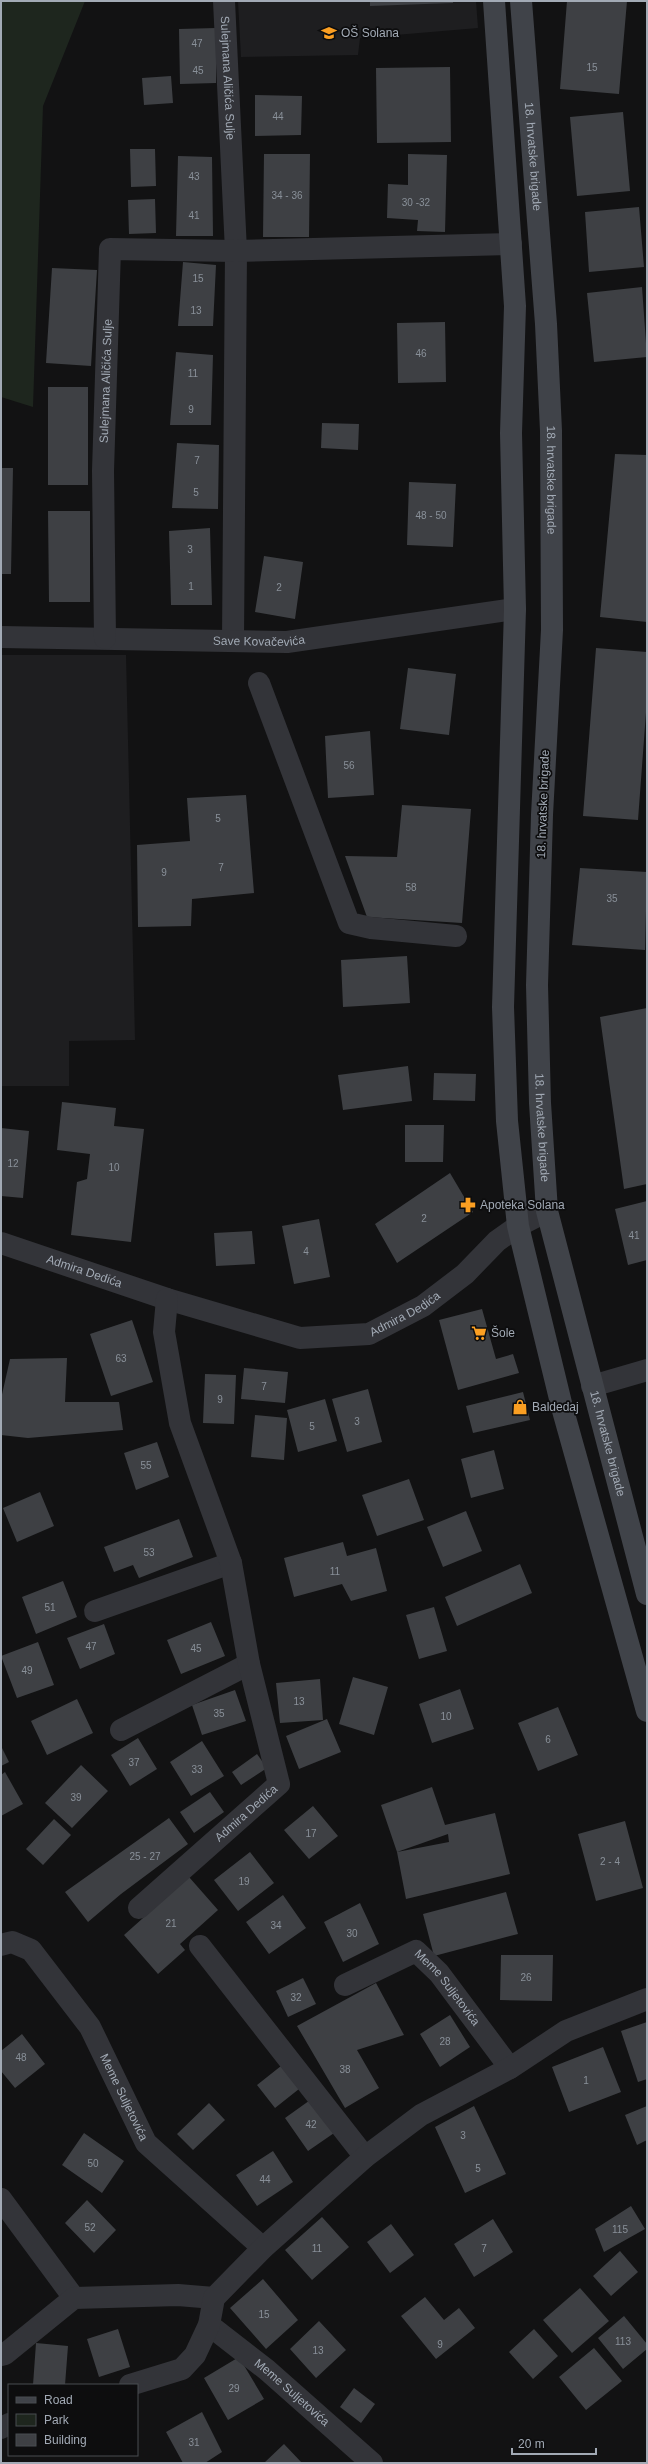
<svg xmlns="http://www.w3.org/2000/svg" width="648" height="2464" viewBox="0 0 648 2464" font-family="Helvetica,sans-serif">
<rect width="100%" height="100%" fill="#121213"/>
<path fill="#1e1e20" d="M238,1H476L478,28L360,38L358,55L241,57Z
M1,655H126L135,1040L69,1041V1086H1Z"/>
<path fill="#1e261e" d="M1,1H85L43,106L33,407L1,397Z"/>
<path fill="#3e4044" d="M370,1H453V3L370,6Z
M567,1H627L619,94L560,89Z
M216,28V83L180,84L179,29Z
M450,67L451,142L377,143L376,68Z
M171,76L173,103L144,105L142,78Z
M255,95L302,96L301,135L255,136Z
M623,112L630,191L577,196L570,117Z
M130,149H155L156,186L131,187Z
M264,154H310L309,237H263Z
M408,154L447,155L445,232L417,231L418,220L387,218L388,184L408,185Z
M178,156L212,157L213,236H176Z
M155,199L156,233L129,234L128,200Z
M639,207L644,267L589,272L585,212Z
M183,262L216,265L213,326H178Z
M52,268L97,270L91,366L46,363Z
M642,287L647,357L594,362L587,293Z
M445,322L446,382L398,383L397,323Z
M176,352L213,355L211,425H170Z
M48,387H88V485H48Z
M322,423L359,424L358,450L321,448Z
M177,443L219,445L218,509L172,508Z
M615,454L647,455V622L600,617Z
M1,468H13L11,574H1Z
M409,482L456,484L453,547L407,545Z
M48,511H90V602H49Z
M210,528L212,605H171L169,531Z
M264,556L303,562L295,619L255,612Z
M596,648L647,652V699L638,820L583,816Z
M408,668L456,674L449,735L400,729Z
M370,731L374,795L328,798L325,736Z
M246,795L254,893L192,899L191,926L138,927L137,845L190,841L187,798Z
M402,805L471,809L462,923L367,917L345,856L397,857Z
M580,868L647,872L645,950L572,945Z
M407,956L410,1003L343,1007L341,960Z
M647,1008V1184L624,1189L600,1017Z
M408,1066L412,1101L343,1110L338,1075Z
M434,1073L476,1074L475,1101L433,1100Z
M62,1102L116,1108L114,1126L144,1129L131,1242L71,1235L77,1182L87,1179L90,1154L57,1150Z
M405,1125H444L443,1162H405Z
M1,1128L29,1131L23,1198L1,1196Z
M450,1173L473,1212L397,1263L375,1224Z
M647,1201V1260L628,1265L615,1209Z
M319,1219L330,1277L294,1284L282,1226Z
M252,1231L255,1264L216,1266L214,1233Z
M482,1309L496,1359L513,1354L519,1373L458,1390L439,1320Z
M132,1320L153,1382L111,1396L90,1334Z
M67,1358L65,1402H119L123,1430L28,1438L1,1435V1399L10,1359Z
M244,1368L288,1372L285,1403L241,1399Z
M205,1374L236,1375L234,1424L203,1423Z
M368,1389L382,1442L347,1452L332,1399Z
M523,1392L530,1420L473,1433L466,1406Z
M325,1399L337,1441L298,1452L287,1410Z
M255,1415L287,1418L284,1460L251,1457Z
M157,1442L169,1477L136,1490L124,1453Z
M494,1450L504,1489L471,1498L461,1459Z
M409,1479L424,1520L377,1536L362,1495Z
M40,1492L54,1526L17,1542L3,1508Z
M466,1511L482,1551L443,1567L427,1527Z
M179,1519L193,1557L139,1578L133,1565L114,1572L104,1547Z
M343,1542L347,1556L376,1548L387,1591L351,1601L342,1584L294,1597L284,1558Z
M520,1564L532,1593L457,1626L445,1597Z
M63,1581L77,1617L36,1634L22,1597Z
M434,1607L447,1651L419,1659L406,1615Z
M211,1622L225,1656L181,1674L167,1640Z
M104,1624L115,1654L80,1669L67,1638Z
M38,1642L54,1685L17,1698L1,1656Z
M353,1677L388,1687L374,1735L339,1724Z
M320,1679L323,1720L280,1723L276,1683Z
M460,1689L474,1729L432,1743L419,1704Z
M235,1690L246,1721L202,1735L192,1705Z
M77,1699L93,1733L47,1755L31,1721Z
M558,1707L578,1755L538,1771L518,1723Z
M327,1719L341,1752L299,1769L286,1736Z
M138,1738L157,1769L130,1786L111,1755Z
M202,1741L224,1776L191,1796L170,1762Z
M1,1746L9,1762L1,1766Z
M257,1754L267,1768L241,1785L232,1772Z
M81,1765L108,1791L72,1828L45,1803Z
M5,1772L23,1804L1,1816V1775Z
M432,1787L445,1825L495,1813L510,1874L406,1899L397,1852L449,1842L448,1834L397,1852L381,1805Z
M210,1792L224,1812L194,1833L180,1812Z
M313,1806L338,1836L309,1859L284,1830Z
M169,1818L188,1844L121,1894L88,1922L65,1892Z
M54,1819L71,1835L43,1865L26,1849Z
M625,1821L643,1888L596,1901L578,1834Z
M250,1852L274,1883L238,1911L214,1880Z
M189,1877L218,1910L180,1944L185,1950L158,1974L124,1935Z
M506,1892L518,1934L434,1956L423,1914Z
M283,1895L306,1928L269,1954L246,1922Z
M360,1903L379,1944L343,1962L324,1922Z
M501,1955H553L552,2001L500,2000Z
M303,1978L316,2004L288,2017L276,1991Z
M376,1983L404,2035L357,2050L379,2088L345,2108L297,2026Z
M450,2015L470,2047L440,2067L420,2034Z
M647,2022V2079L638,2082L621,2031Z
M22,2034L45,2064L15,2088L1,2071V2051Z
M603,2047L621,2092L569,2112L552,2067Z
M281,2066L299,2089L275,2108L257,2085Z
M313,2098L337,2131L308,2151L285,2118Z
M209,2103L225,2120L193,2150L177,2134Z
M474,2106L506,2174L465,2193L435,2127Z
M647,2106V2140L637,2145L625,2115Z
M84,2133L124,2161L102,2193L62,2165Z
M273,2151L293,2182L257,2206L236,2175Z
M87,2200L116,2230L94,2253L65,2223Z
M631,2206L645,2229L604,2252L595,2229Z
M322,2217L349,2247L312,2280L285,2250Z
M493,2219L513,2252L474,2277L454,2244Z
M391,2224L414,2255L390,2273L367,2242Z
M620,2251L638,2272L611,2296L593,2276Z
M263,2279L298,2320L266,2349L230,2308Z
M580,2288L609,2321L572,2353L543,2320Z
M425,2297L444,2320L459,2308L475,2328L436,2359L401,2316Z
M624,2316L647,2344V2349L623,2369L598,2338Z
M319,2321L346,2350L316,2378L290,2349Z
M118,2329L130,2367L99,2377L87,2339Z
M534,2329L558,2356L533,2379L509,2352Z
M36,2343L68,2346L65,2385H33Z
M594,2348L622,2381L586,2410L559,2377Z
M239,2357L264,2399L228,2420L204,2378Z
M354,2388L375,2404L361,2423L340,2407Z
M202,2412L222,2452L205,2463H183L166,2432Z
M284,2444L302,2463H264Z"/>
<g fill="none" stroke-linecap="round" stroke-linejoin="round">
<g stroke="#333439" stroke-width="22">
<path id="s1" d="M224,1L236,251L233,640"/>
<path id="s2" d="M1,637L287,642L515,609"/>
<path id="s3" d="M105,638L103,471L110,249L236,251L511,244"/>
<path d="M259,683L349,923L371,928L456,936"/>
<path id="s4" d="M1,1243L167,1299L300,1338L369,1334L423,1306L465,1274L497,1241L518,1226L547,1211"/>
<path d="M592,1386L647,1370"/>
<path d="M95,1611L231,1563"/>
<path d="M121,1730L249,1664"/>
<path id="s5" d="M139,1908L279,1784L249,1664L231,1563L180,1423L164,1332L167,1299"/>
<path id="s6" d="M1,1945L12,1942L31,1950L90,2027L146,2143L263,2248"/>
<path d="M200,1946L365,2157"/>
<path id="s7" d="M345,1985L416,1951L439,1973L510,2068"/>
<path d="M1,2199L74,2298"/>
<path id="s8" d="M209,2325L267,2370L372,2463"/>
<path d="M1,2355L5,2354L74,2298L178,2295L214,2298"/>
<path d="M130,2385L182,2369L195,2355L209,2325L214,2298L263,2248L365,2157L421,2115L510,2068L566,2031L647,1999"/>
<path d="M1,2428L9,2424"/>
</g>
<g stroke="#404349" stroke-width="22">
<path d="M494,1L515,306L511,433L515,609L503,1007L507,1121L518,1226L562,1407L647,1711"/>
<path id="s9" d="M521,1L546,324L551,431L552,630L542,815L537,985L540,1103L547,1211L647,1594"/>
</g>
</g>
<defs>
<g id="school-bare" transform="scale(1.2)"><path d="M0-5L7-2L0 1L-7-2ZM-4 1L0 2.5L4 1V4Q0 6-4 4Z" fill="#fb9f22" stroke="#0d0d0e" stroke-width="2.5" paint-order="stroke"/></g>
<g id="pharmacy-bare" transform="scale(1.2)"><path d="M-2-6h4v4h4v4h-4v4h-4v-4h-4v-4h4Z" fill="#fb9f22" stroke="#0d0d0e" stroke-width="2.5" paint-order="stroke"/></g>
<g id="supermarket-bare" transform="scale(1.2)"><path d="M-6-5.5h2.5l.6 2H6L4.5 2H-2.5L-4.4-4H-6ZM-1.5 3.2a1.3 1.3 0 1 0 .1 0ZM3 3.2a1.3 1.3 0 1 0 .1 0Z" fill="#fb9f22" stroke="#0d0d0e" stroke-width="2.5" paint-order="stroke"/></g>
<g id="shop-bare" transform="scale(1.2)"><path d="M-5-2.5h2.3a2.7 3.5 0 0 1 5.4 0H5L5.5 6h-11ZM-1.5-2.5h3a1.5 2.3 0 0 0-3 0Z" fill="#fb9f22" stroke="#0d0d0e" stroke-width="2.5" paint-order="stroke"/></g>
</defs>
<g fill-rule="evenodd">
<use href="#school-bare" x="329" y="33"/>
<use href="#pharmacy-bare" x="468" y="1205"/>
<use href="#supermarket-bare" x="479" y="1333"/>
<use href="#shop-bare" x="520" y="1407"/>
</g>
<g text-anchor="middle" stroke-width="3.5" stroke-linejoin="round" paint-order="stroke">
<g font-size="10" fill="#899099">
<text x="197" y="47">47</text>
<text x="592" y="71">15</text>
<text x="198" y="74">45</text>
<text x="278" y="120">44</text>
<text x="194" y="180">43</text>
<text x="287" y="199">34 - 36</text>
<text x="416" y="206">30 -32</text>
<text x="194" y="219">41</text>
<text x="198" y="282">15</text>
<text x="196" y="314">13</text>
<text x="421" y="357">46</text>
<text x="193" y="377">11</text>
<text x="191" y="413">9</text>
<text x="197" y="464">7</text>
<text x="196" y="496">5</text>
<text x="431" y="519">48 - 50</text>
<text x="190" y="553">3</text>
<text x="191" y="590">1</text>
<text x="279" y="591">2</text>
<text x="349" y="769">56</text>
<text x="218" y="822">5</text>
<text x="221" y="871">7</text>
<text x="164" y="876">9</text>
<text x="411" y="891">58</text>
<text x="612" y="902">35</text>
<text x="13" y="1167">12</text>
<text x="114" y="1171">10</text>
<text x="424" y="1222">2</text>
<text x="634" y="1239">41</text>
<text x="306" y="1255">4</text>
<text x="121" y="1362">63</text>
<text x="264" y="1390">7</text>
<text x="220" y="1403">9</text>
<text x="357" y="1425">3</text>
<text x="312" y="1430">5</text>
<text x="146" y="1469">55</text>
<text x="149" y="1556">53</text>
<text x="335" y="1575">11</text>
<text x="50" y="1611">51</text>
<text x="91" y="1650">47</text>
<text x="196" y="1652">45</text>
<text x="27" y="1674">49</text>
<text x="299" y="1705">13</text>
<text x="219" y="1717">35</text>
<text x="446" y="1720">10</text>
<text x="548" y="1743">6</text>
<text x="134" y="1766">37</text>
<text x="197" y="1773">33</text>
<text x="76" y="1801">39</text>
<text x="311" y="1837">17</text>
<text x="145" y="1860">25 - 27</text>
<text x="610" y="1865">2 - 4</text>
<text x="244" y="1885">19</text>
<text x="171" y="1927">21</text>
<text x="276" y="1929">34</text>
<text x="352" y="1937">30</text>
<text x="526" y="1981">26</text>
<text x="296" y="2001">32</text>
<text x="445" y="2045">28</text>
<text x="21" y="2061">48</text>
<text x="345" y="2073">38</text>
<text x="586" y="2084">1</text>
<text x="311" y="2128">42</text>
<text x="463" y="2139">3</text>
<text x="93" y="2167">50</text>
<text x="478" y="2172">5</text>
<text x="265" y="2183">44</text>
<text x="90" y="2231">52</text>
<text x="620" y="2233">115</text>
<text x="317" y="2252">11</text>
<text x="484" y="2252">7</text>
<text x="264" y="2318">15</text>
<text x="623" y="2345">113</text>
<text x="440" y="2348">9</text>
<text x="318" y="2354">13</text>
<text x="234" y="2392">29</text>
<text x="194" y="2446">31</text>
</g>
<g font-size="12" fill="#a2aab5" stroke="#0d0d0e" text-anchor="start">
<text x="341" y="37">OŠ Solana</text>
<text x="480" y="1209">Apoteka Solana</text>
<text x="491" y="1337">Šole</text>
<text x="532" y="1411">Baldedaj</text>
</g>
<g font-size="12" fill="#a2aab5" stroke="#0d0d0e">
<text dy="4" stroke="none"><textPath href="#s1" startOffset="77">Sulejmana Aličića Sulje</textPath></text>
<text dy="4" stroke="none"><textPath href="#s9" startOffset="156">18. hrvatske brigade</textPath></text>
<text dy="4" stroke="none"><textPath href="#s3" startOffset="257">Sulejmana Aličića Sulje</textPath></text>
<text dy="4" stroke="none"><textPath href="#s9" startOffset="480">18. hrvatske brigade</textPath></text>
<text dy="4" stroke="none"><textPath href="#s2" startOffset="258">Save Kovačevića</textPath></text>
<text transform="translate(543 804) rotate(-88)" y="4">18. hrvatske brigade</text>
<text dy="4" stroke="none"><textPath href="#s9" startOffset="1128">18. hrvatske brigade</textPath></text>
<text dy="4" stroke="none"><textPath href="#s4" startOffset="88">Admira Dedića</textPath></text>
<text dy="4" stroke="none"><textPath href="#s4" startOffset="424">Admira Dedića</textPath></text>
<text dy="4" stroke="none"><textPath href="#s9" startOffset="1452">18. hrvatske brigade</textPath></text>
<text dy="4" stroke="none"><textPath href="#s5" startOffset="143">Admira Dedića</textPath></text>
<text dy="4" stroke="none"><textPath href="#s7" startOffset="127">Meme Suljetovića</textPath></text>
<text dy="4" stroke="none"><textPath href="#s6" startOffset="207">Meme Suljetovića</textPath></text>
<text dy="4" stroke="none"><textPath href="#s8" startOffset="107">Meme Suljetovića</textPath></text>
</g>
</g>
<rect width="648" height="2464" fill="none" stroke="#a2aab5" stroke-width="4"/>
<rect x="8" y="2384" width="130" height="72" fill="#0d0d0e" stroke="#494c51"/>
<rect x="16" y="2397" width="20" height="6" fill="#404349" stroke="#494c51"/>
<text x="44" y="2404" font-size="12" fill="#a2aab5">Road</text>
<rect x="16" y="2414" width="20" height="12" fill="#1e261e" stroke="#494c51"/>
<text x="44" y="2424" font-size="12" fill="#a2aab5">Park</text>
<rect x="16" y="2434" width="20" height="12" fill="#3e4044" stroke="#494c51"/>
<text x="44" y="2444" font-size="12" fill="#a2aab5">Building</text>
<path d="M512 2448v6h84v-6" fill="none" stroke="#a2aab5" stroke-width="2"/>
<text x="518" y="2448" font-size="12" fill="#a2aab5" stroke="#0d0d0e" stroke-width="3" paint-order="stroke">20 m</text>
</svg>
